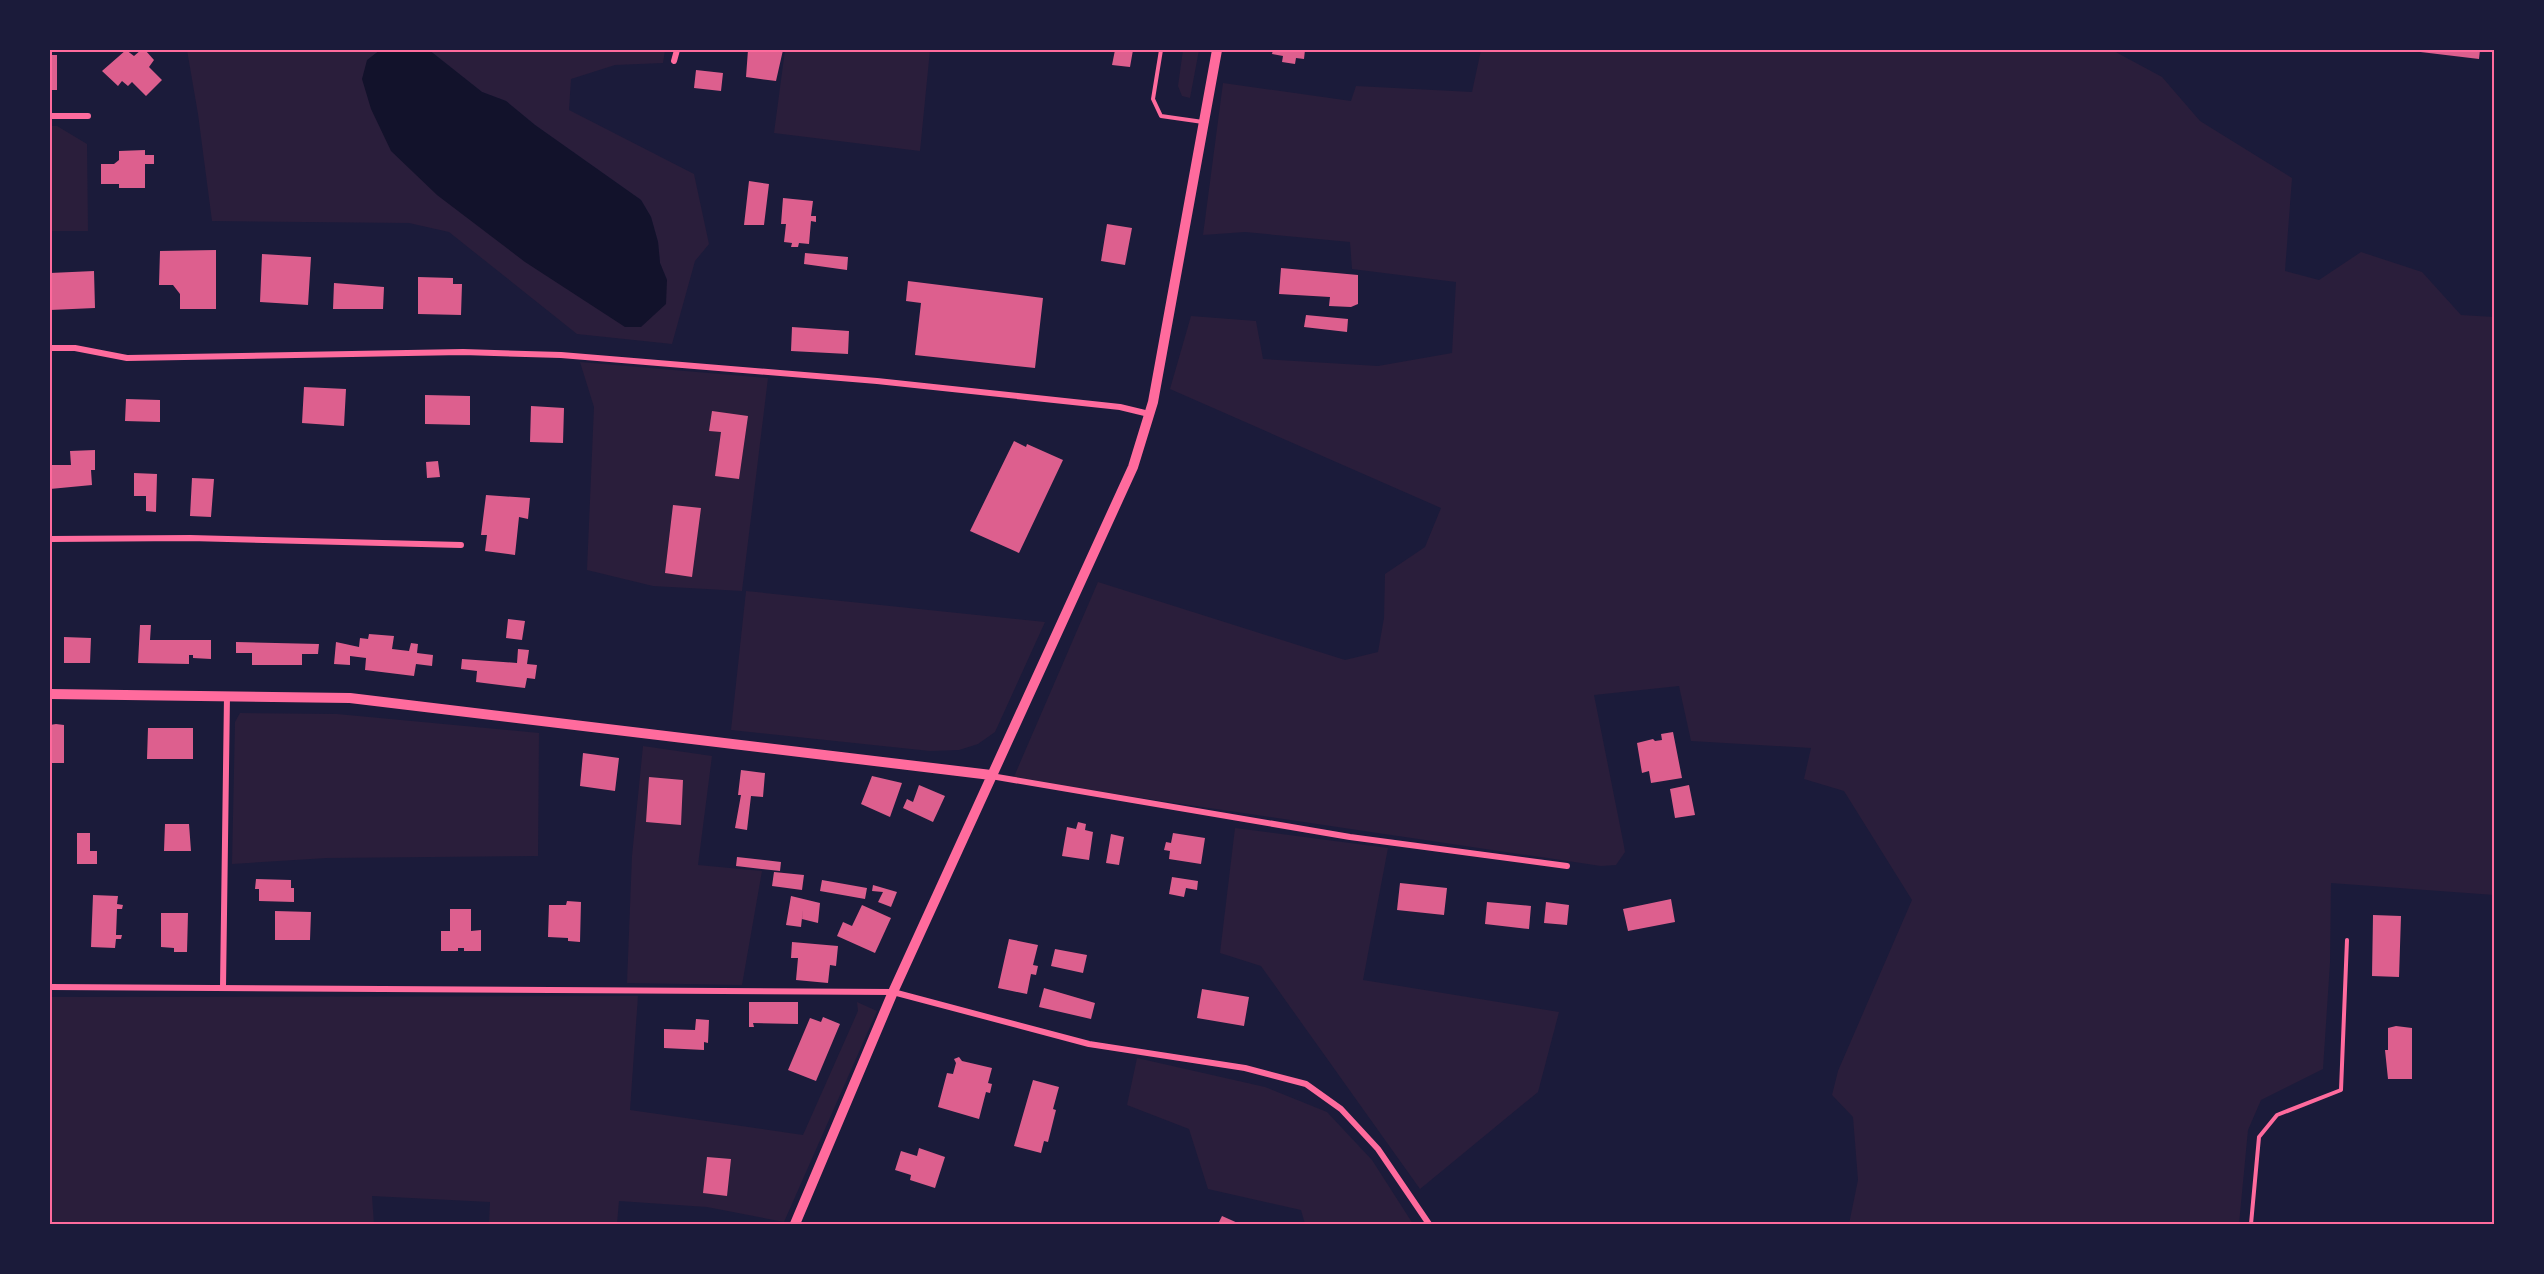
<svg xmlns="http://www.w3.org/2000/svg" width="2544" height="1274" viewBox="0 0 2544 1274" font-family="Cabin,sans-serif">
<rect width="100%" height="100%" fill="#1b1b3a"/>
<path fill="#2a1e3b" d="M187,50H380L367,61L667,280L660,263L658,242L651,217L641,200L535,125L506,101L482,92L429,50H665L663,63L615,65L571,79L569,110L694,174L709,244L695,261L672,344L577,334L449,232L409,223L212,221L198,114Z
M785,50H930L920,151L774,133Z
M1183,50H1199L1190,98L1182,96L1178,86Z
M1481,50H2112L2162,77L2200,121L2292,178L2285,271L2319,280L2361,252L2422,272L2461,315L2494,317V895L2331,883L2330,963L2323,1069L2261,1100L2248,1130L2239,1224H1849L1858,1180L1853,1117L1832,1095L1838,1071L1912,900L1844,791L1804,779L1811,748L1691,741L1679,686L1594,695L1624,846L1625,852L1616,865L1601,866L1013,779L1098,582L1345,660L1378,652L1384,618L1385,574L1425,547L1441,508L1170,389L1191,316L1256,321L1263,359L1378,366L1452,353L1456,282L1352,269L1350,242L1245,232L1203,235L1223,83L1351,101L1356,86L1472,92Z
M50,126H57L87,144L88,231H50Z
M580,362L768,378L742,591L653,586L587,570L594,407Z
M746,591L1045,622L995,732L978,744L959,750L930,751L731,730Z
M240,713L337,714L539,733L538,856L327,858L232,864L235,722Z
M643,746L712,756L698,865L762,871L742,985L627,983L632,856Z
M1235,828L1388,848L1363,980L1559,1012L1538,1092L1420,1189L1261,966L1220,953Z
M638,996L630,1110L803,1135L858,1011L857,1002L877,1011L784,1222L707,1207L619,1201L617,1224H489L490,1202L372,1196L374,1224H50V997Z
M1137,1058L1265,1087L1327,1112L1372,1160L1413,1224H1305L1301,1210L1208,1189L1189,1129L1127,1105Z"/>
<path fill="#12122b" d="M380,50H429L482,92L506,101L535,125L641,200L651,217L658,242L660,263L667,280L666,304L641,327H625L525,262L437,195L391,151L371,109L362,79L367,60Z"/>
<path fill="#dd5f8e" d="M126,50L134,56L141,50L144,52L146,51L154,60L149,67L162,80L146,96L132,82L128,86L122,81L118,86L102,71Z
M748,50H783L776,81L746,77Z
M1115,50H1133L1130,67L1112,65Z
M1273,50H1305L1304,59L1296,58L1295,64L1282,62L1283,56L1272,54Z
M2404,50H2480L2479,59Z
M50,55H57V90H50Z
M696,70L723,73L721,91L694,88Z
M145,150V155H154V164H145V188H119V184H101V164H114L119,160V151Z
M749,181L769,184L764,225H744Z
M783,198L813,201L811,216H816V222L811,221L809,244L799,243L798,247H791L792,243L784,242L786,224H781Z
M1107,224L1132,228L1125,265L1101,261Z
M216,250V309H180V294L173,285H159L160,251Z
M805,253L848,257L847,270L804,264Z
M262,254L311,257L308,305L260,302Z
M1281,268L1358,275V304L1351,307L1329,306L1330,297L1279,294Z
M94,271L95,308L50,310V273Z
M418,277L453,278V284H462L461,315L418,314Z
M908,281L1043,298L1035,368L915,355L921,303L906,301Z
M334,283L384,287L383,309H333Z
M1306,315L1348,319L1347,332L1304,327Z
M792,327L849,331L848,354L791,351Z
M304,387L346,389L344,426L302,423Z
M425,395L470,396V425L425,424Z
M126,399L160,400V422L125,421Z
M531,406L564,408L563,443L530,442Z
M712,411L748,416L739,479L715,476L721,432L709,431Z
M1014,441L1026,447L1027,444L1063,460L1019,553L970,531Z
M95,450V470H91L92,485L50,489V465H71L70,451Z
M438,461L440,477L427,478L426,462Z
M134,473L157,474L156,512L146,511V496H134Z
M192,478L214,479L211,517L190,516Z
M486,495L530,498L528,519L519,517L515,555L485,551L487,535H481Z
M673,505L701,508L692,577L665,573Z
M508,619L525,621L522,640L506,638Z
M140,625H151L150,640H211V659L193,658V655H189V664L138,663Z
M369,634L394,636L392,649L409,651L411,643L418,644L417,653L433,655L432,666L416,664L414,676L365,670L366,658L350,656V665L334,664L336,642L359,647L360,638L368,639Z
M64,637L91,638L90,663H64Z
M236,642L319,644L318,654H302V665H252V653H236Z
M518,649L529,650L527,664L537,665L535,679L527,678L525,688L476,682L477,671L461,669L462,659L517,663Z
M56,724L64,725V763H50V725Z
M148,728H193V759H147Z
M1673,732L1682,778L1651,783L1649,771L1642,773L1637,743L1653,739L1655,741L1662,740L1661,734Z
M583,753L619,758L615,791L580,786Z
M741,770L765,773L763,797L751,796L747,830L735,828L741,795H738Z
M872,776L902,783L890,817L861,804Z
M649,777L683,780L681,825L646,822Z
M919,785L945,796L933,822L903,808L907,799L913,802Z
M1689,785L1695,815L1675,818L1670,789Z
M1078,822L1086,824L1085,830L1093,832L1089,860L1062,856L1067,827L1076,829Z
M165,824H189L191,851H164Z
M77,833H90V851H97V864H77Z
M1173,833L1205,838L1201,864L1169,859L1170,851L1164,850L1166,842L1171,843Z
M1111,834L1124,837L1119,865L1106,863Z
M737,857L781,862L780,871L736,866Z
M774,872L804,875L802,890L772,886Z
M1172,877L1198,881L1197,890L1186,888L1184,897L1169,894Z
M256,879L291,880V888H294V902L259,901V889H255Z
M822,880L867,888L865,899L820,891Z
M1400,883L1447,888L1444,915L1397,910Z
M873,885L897,892L891,907L878,902L883,892L872,891Z
M93,895L118,896L117,904L123,905L122,909H117L116,935H122L121,939H116L115,948L91,947Z
M791,896L820,903L818,923L802,919L803,909L801,927L786,925Z
M1671,899L1675,922L1628,931L1623,909Z
M567,901L581,902L580,942L568,941V938L548,937L549,905H566Z
M1487,902L1531,906L1529,929L1485,924Z
M1546,902L1569,905L1567,925L1544,923Z
M862,905L891,918L875,953L837,936L843,922L852,926Z
M450,909H471V931L481,930V951H464V948H458V951H441V931H450Z
M275,911L311,912L310,940H275Z
M161,913H188L187,952H174V948L161,947Z
M2373,915L2401,916L2399,977L2372,976Z
M1009,939L1038,945L1033,965L1038,966L1036,975L1031,974L1027,994L998,988Z
M792,942L838,946L836,966L830,965L828,983L796,980L798,958H791Z
M1055,949L1087,955L1083,973L1051,966Z
M1044,988L1095,1003L1091,1019L1039,1007Z
M1202,989L1249,997L1244,1026L1197,1018Z
M749,1002H798V1024L753,1023L754,1027H749Z
M823,1017L840,1024L816,1081L788,1070L810,1018L821,1022Z
M696,1019L709,1020L708,1043L704,1042V1050L664,1048V1029L695,1030Z
M2396,1026L2412,1028V1079H2388L2385,1050H2388V1028Z
M959,1057L962,1061L992,1068L988,1083L992,1084L990,1093L986,1092L979,1119L938,1107L947,1073L953,1074L956,1063L954,1059Z
M1033,1080L1059,1087L1053,1109L1056,1110L1048,1142L1044,1141L1041,1153L1014,1146Z
M919,1148L945,1157L935,1188L910,1180L911,1175L895,1170L901,1151L917,1156Z
M707,1157L731,1159L727,1196L703,1193Z
M1222,1216L1240,1224H1218Z"/>
<g fill="none" stroke-linecap="round" stroke-linejoin="round">
<path stroke="#ff6b9d" stroke-width="4" d="M1161,50L1153,99L1161,116L1203,122
M2251,1224L2259,1137L2277,1115L2341,1090L2347,940"/>
<path stroke="#ff6b9d" stroke-width="6" d="M674,61L677,50
M50,116H88
M50,348H75L127,358L463,352L561,355L877,381L1120,407L1149,414
M50,539L190,538L461,545
M991,776L1350,837L1567,866
M50,987L893,992L1089,1044L1245,1068L1306,1084L1341,1109L1378,1149L1429,1224
M223,987L227,696"/>
<path stroke="#ff6b9d" stroke-width="10" d="M50,694L350,698L991,775
M795,1224L893,992L1133,467L1153,402L1217,50"/>
</g>
<rect width="2544" height="1274" fill="none" stroke="#1b1b3a" stroke-width="102"/>
<rect x="51" y="51" width="2442" height="1172" fill="none" stroke="#ff6b9d" stroke-width="2"/>
</svg>
